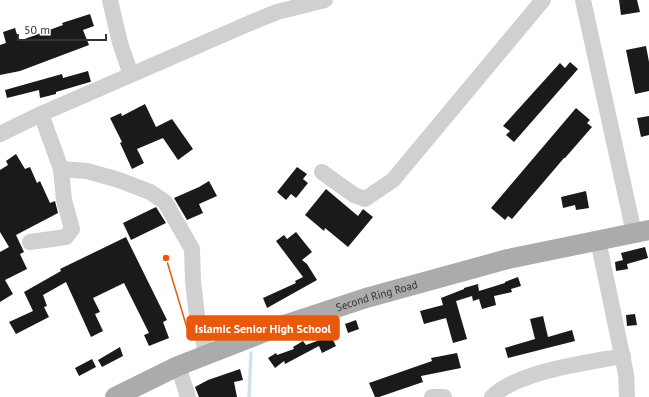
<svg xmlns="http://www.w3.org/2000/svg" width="649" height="397" viewBox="0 0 649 397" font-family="'PT Sans',sans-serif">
<rect width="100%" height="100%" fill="#fff"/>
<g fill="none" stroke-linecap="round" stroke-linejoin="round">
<path stroke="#cfe2ee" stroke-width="3.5" d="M249,397L251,353"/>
</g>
<path fill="#1a1a1a" d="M619,0H637L640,12L621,15Z
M90,14L94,26L83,30L89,45L20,71L0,75V45L6,43L3,32L15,28L19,41L63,25L62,23Z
M646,46L649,62V91L635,94L626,50Z
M570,62L578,69L514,142L506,135L510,131L503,126L560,63L565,68Z
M88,71L91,82H90L56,92V94L40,98L39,90L7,98L5,90L62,74L63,78Z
M145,104L156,127L172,119L193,149L178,160L163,138L137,149L144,163L132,169L120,143L122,142L110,118L121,113L122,116Z
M576,108L590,120L587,123L592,127L565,158H564L512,219L508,216L505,220L491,208Z
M649,116V135L641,137L637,118Z
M16,154L25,169L30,167L37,183L40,181L50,203L55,201L58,213L16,235L24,252L20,254L27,269L5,280L13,294L0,302V252L9,247L0,232V170L8,165L6,161Z
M297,167L307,174L303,179L308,183L296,198L291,194L286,200L277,192Z
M209,181L217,196L199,204L203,213L187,220L174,198L199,187Z
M326,189L358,216L363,209L373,217L348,247L325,228L324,231L305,215Z
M586,191L589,208L576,210L575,205L563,208L561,197Z
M156,207L166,223L131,240L123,223Z
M296,232L312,252L302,260L307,264L317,280L267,308L263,298L296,283L295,281L303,277L276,241L284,235L287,239Z
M126,237L167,320L163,322L169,338L149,346L144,335L149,333L124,283L93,298L100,312L95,314L103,331L91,337L66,282L43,295L47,306L44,307L49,317L16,334L9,322L33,311L24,292L61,271L60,269Z
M645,247L648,258L627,264L628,269L616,271L615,262L623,260L621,253Z
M518,277L521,286L511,289L512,292L494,296L496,305L482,309L479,299L473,301L472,296L456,301L467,339L453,343L446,318L424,324L420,311L443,305L441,298L464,289V288L478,284L479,291L505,283V282Z
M635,314L637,325L627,326L626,315Z
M543,316L548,337L572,330L575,341L508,358L505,348L535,339L530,319Z
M356,320L359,329L348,333L345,324Z
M330,334L336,346L322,353L319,346L285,364L284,361L275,368L268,358L276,353L277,355L294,349L293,347L303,341L306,345L317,341Z
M120,347L123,356L102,367L98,360Z
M457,353L461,368L421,376L423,382L379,397H375L369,383L432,361L431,358Z
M92,359L96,367L79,376L75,368Z
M240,369L243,380L234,382L237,397H199L195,387L208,380Z"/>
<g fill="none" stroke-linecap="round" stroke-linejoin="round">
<path stroke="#d0d0d0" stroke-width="16" d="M110,0L120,43L131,75
M583,0L634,233
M41,114L61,169L87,171L119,180L150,192L165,202L192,249L193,281L197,316L207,355
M0,134L41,114L250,23L277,12L325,0
M322,172L354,195L365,199L393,180L543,0
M598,240L626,374L627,397
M30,242L66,237L72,229L64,200L61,169
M178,366L188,397
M432,397H444
M492,397C518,371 586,363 623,356"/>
<path stroke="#ababab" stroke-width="20" id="s1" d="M115,397L178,366L278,327L366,298L508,259L649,230"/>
</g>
<g text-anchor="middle" stroke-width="4" stroke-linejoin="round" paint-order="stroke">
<g font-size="11" fill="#333" stroke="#fff">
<text dy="4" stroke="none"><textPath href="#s1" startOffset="281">Second Ring Road</textPath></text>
</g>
</g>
<path fill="none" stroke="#e8590c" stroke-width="1.5" d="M166 258L187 328"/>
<circle fill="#e8590c" stroke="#fff" stroke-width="1.5" cx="166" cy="258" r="4"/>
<rect fill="#e8590c" stroke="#e8590c" stroke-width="1.5" x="187" y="316" width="152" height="24" rx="4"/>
<g font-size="12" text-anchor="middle" font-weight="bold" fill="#fff">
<text x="263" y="333">Islamic Senior High School</text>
</g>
<path d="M18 34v6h88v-6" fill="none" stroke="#333333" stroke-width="2"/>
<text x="24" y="34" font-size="12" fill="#333333" stroke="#ffffff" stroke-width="3" paint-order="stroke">50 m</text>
</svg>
